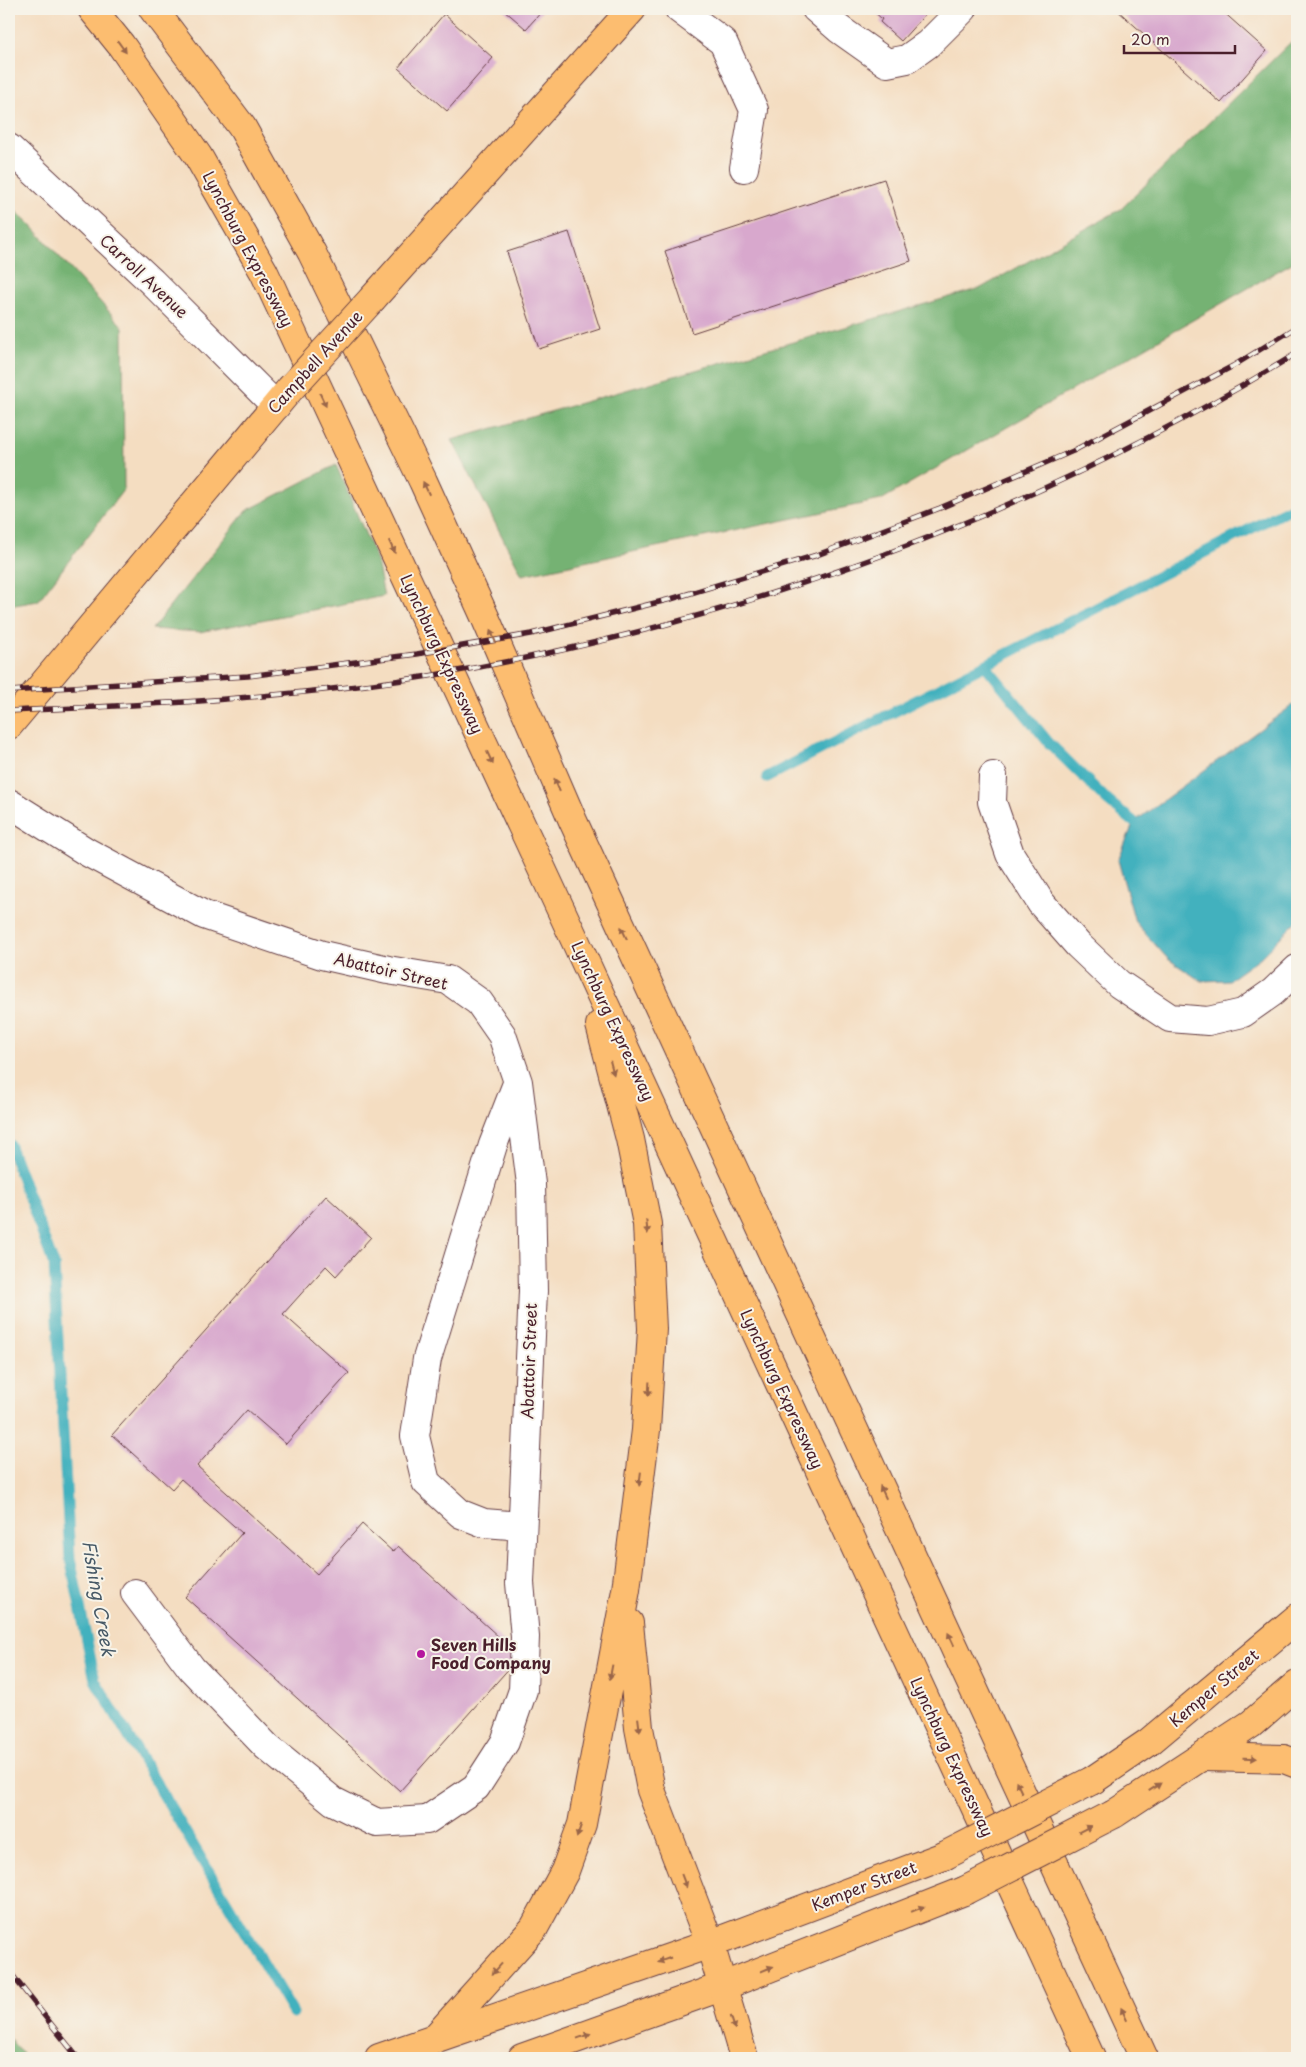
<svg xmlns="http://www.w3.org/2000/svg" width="1306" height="2067" viewBox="0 0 1306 2067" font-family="'Playpen Sans',sans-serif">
<rect width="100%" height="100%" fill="#f7f3e8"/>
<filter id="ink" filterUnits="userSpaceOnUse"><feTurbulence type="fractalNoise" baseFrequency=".02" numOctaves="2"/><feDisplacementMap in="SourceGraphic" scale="10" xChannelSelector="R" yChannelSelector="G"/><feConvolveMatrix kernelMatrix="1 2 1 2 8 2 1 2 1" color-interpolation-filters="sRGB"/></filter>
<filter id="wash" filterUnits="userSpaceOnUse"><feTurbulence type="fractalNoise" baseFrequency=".0096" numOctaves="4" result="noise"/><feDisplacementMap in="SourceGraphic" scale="20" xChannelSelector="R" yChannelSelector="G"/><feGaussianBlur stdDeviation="1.12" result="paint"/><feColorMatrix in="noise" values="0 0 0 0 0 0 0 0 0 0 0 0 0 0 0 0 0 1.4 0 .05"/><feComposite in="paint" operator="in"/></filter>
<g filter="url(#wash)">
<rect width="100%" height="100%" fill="#f4ddc1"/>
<path fill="#75b273" stroke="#60684f" d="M1297,36V260L881,500L522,575L452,440L981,288L1121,209Z
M9,205L30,224L123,327L124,489L38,601L9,606Z
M336,465L377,561L384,596L200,632L152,629L246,511Z
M9,2038L26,2058H9Z"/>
<path fill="#43b1be" stroke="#466874" d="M1297,702V921L1261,957L1229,980L1201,981L1168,959L1135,922L1118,860L1134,822Z"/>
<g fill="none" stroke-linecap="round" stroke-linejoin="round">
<path stroke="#43b1be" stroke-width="11" d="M985,665L1049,743L1108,801L1134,822
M767,777L1297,505
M9,1144L54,1265L70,1558L95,1680L293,2013"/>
</g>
<g id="blocks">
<path fill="#d8a8cd" d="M503,9H544L526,29Z
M871,9H930L901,41L880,22L882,19Z
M1116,9H1220L1267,51L1221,103Z
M444,14L493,58L447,111L398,68Z
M884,179L911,261L692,333L665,251Z
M569,232L600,329L539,349L507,252Z
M326,1196L371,1237L336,1276L326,1266L283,1314L349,1373L286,1444L247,1410L197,1466L317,1574L362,1524L393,1552L398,1546L520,1656L400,1791L185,1597L242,1533L181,1479L172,1489L112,1435Z"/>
</g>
</g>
<g filter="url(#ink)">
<use href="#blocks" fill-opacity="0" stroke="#643c42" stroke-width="1"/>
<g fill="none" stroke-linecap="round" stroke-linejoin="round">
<g stroke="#643c42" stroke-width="30">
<path id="minor" d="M679,9L723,42L754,110L744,168
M816,9L839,29L887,63L907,59L928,44L963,9
M9,148L152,282L276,406
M993,776L992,802L1010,854L1041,903L1078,945L1119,984L1170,1018L1208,1021L1243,1013L1273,992L1297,969
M9,803L87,852L204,915L322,955L388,970L448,980L479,1002L502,1035L518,1082L531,1184L533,1291L520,1583L525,1637L523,1690L505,1742L476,1787L427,1820L377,1823L333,1801L267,1747L192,1669L135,1593
M516,1086L493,1145L427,1359L415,1436L426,1482L461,1514L484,1523L522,1526"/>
</g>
<g stroke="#643c42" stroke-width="30">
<path id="major" d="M373,298L632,9
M9,725L290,389
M1093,1780L1149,1742L1297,1618
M1114,1814L1251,1724L1297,1684
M379,2058L710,1944L944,1856
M522,2058L721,1987L964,1891"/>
</g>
<g stroke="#643c42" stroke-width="30">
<path id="highway" d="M92,9L121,45L198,156L264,272L581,953L1091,2058
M153,9L242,127L312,253L423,481L485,617L573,821L1144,2058
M629,1623L639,1728L651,1790L710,1944L744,2058
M1202,1757L1284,1759L1297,1764
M435,2038L534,1928L565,1871L582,1824L626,1590L646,1430L652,1329L647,1224L630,1139L600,1025"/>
</g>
<use href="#minor" stroke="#fff" stroke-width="28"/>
<use href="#major" stroke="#fcbd6f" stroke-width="28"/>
<use href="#highway" stroke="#fcbd6f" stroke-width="28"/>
<g stroke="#4a1f2b" stroke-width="5.5">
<path id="rail" d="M9,691L248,676L417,654L531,634L671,599L817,555L940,508L1073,451L1233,366L1297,327
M9,711C149,705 290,698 429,676C735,625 1033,516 1297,353
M9,1971L78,2058"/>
</g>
<use href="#rail" stroke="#f7f3e8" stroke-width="4" stroke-dasharray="11" stroke-linecap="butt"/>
<g stroke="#643c42" stroke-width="30" stroke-linecap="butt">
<path id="major-bridge" d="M290,389L373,298
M944,1856L1093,1780
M964,1891L1114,1814"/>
</g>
<use href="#major-bridge" stroke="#fcbd6f" stroke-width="28"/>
</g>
<defs><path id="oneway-solid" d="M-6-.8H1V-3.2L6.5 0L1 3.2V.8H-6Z" transform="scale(1.25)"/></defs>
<g fill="#9a664a">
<use href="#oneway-solid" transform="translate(122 47) rotate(54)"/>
<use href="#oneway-solid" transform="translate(323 400) rotate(65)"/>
<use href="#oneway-solid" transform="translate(426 488) rotate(-115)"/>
<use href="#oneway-solid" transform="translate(392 547) rotate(65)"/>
<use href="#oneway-solid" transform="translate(493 636) rotate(-113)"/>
<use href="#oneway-solid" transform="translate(490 758) rotate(65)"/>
<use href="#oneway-solid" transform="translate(557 785) rotate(-113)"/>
<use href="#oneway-solid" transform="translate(624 933) rotate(-115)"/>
<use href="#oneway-solid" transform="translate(612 1068) rotate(75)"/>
<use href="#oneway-solid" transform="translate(647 1227) rotate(84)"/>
<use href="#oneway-solid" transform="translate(649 1389) rotate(93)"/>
<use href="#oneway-solid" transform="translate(640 1479) rotate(97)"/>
<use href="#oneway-solid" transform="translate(883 1492) rotate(-115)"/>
<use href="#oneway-solid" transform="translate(951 1639) rotate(-115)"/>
<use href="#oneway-solid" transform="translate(611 1672) rotate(101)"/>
<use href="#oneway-solid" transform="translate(639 1725) rotate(83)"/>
<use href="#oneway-solid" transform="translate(1250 1758) rotate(1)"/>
<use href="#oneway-solid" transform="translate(1019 1787) rotate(-115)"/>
<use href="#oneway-solid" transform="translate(1155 1787) rotate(-33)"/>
<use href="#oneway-solid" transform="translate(1085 1829) rotate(-27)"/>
<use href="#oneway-solid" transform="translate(579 1831) rotate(109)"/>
<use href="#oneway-solid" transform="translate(684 1881) rotate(69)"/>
<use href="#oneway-solid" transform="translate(918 1909) rotate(-22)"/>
<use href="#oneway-solid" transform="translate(664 1960) rotate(161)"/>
<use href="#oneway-solid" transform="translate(497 1969) rotate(132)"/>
<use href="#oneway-solid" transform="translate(767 1969) rotate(-22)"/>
<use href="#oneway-solid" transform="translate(1124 2014) rotate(-115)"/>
<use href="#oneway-solid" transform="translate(733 2023) rotate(72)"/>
<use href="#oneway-solid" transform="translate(584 2036) rotate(-20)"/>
</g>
</g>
<circle fill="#b5179e" stroke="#f7f3e8" stroke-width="2" cx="421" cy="1654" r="5"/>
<g text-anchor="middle" stroke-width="4" stroke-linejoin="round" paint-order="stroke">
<g font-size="16" fill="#4a1f2b" stroke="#f7f3e8">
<text transform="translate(248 249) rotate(62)" y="6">Lynchburg Expressway</text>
<text transform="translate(144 276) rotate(43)" y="6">Carroll Avenue</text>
<text transform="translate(315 362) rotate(-48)" y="6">Campbell Avenue</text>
<text transform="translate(442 654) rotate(65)" y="6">Lynchburg Expressway</text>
<text transform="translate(391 971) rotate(13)" y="6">Abattoir Street</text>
<text transform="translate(613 1021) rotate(65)" y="6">Lynchburg Expressway</text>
<text transform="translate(529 1361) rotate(-88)" y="6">Abattoir Street</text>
<text transform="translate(782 1389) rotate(65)" y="6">Lynchburg Expressway</text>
<text transform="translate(1214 1688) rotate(-40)" y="6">Kemper Street</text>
<text transform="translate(952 1757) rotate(65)" y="6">Lynchburg Expressway</text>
<text transform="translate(864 1886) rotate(-21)" y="6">Kemper Street</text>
</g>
<g font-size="16" font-weight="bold" fill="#4a1f2b" stroke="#f7f3e8" text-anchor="start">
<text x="431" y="1651">Seven Hills<tspan x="431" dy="18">Food Company</tspan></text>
</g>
<g font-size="18" font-style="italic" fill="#475966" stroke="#f7f3e8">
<text transform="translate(98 1598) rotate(80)" y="6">Fishing Creek</text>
</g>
</g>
<rect width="1306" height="2067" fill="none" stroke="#f7f3e8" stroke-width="30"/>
<path d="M1124 45v8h111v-8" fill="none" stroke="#4a1f2b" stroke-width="2.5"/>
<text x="1131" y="45" font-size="15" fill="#4a1f2b" stroke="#f7f3e8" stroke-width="4" paint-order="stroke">20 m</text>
</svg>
